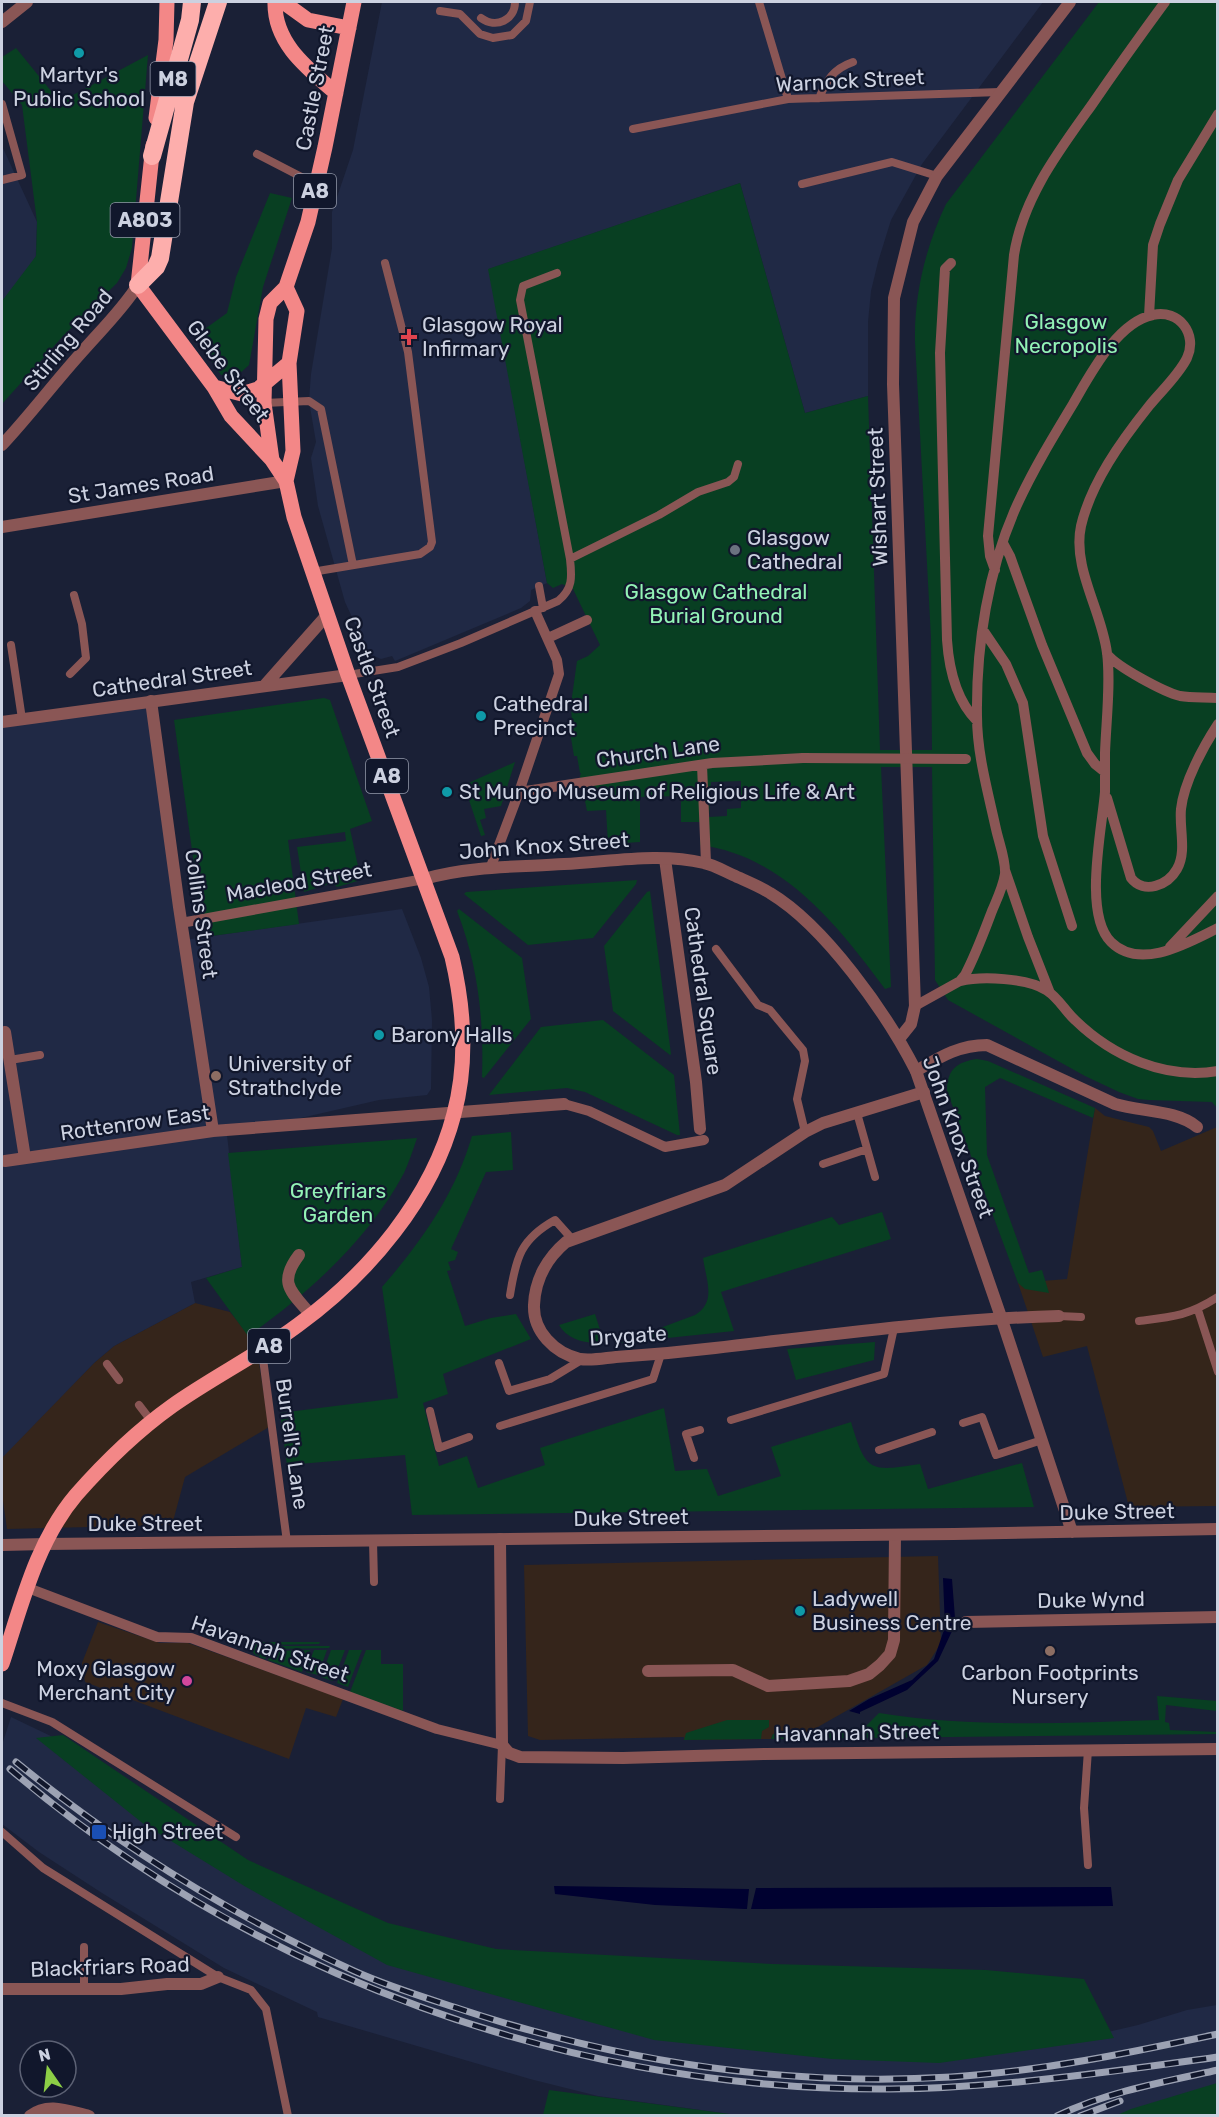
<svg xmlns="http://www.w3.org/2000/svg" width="1219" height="2117" viewBox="0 0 1219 2117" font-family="Rubik,sans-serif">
<rect width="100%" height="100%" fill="#1a2036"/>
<path fill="#35251b" d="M195,1303L230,1312L256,1344L269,1427L185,1477L172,1525L7,1529L2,1494V1457L94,1363L114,1346Z
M938,1556L941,1643L927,1665L809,1732L773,1734L771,1739L684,1740V1737L540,1740L528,1736L524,1565Z
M98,1622L160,1643H188L343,1699L336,1717L306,1708L289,1759L85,1682L82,1663Z"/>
<path fill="#34251a" d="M1095,1108L1105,1116L1149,1127L1153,1131L1161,1151L1217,1127V1506L1129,1507L1087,1346L1043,1357L1018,1283L1067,1279Z"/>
<path fill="#202945" d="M382,2H1043L922,164L891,220L878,262L871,291L868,322V396L805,413L740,183L489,269L547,583L531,590L530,601L521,608L395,661L392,656L381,659L369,654L345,602L318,506L311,458L316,442L309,401L311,374L332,248V212L353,150Z
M2,146L37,222L34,301L2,354Z
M151,701L184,940L402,909L421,958L429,987L432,1020L431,1089L427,1095L379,1100L227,1135L242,1267L191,1282L195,1303L114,1346L94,1363L2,1458V722Z
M11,1717L57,1739L349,1928L1095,2035L1138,2025L1187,2010L1217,2005V2115H737L598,2096L530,2079L318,2017L317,2012L224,1968L102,1893L39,1852L2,1824V1745Z"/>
<path fill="#083f22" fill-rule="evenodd" d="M1099,2H1217V1108L1212,1102L1149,1100L1138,1099L1119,1092L1085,1076L948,1000L935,980L932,767H881L891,987L885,989C838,926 784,856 700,845V822H681V796L640,797V842L608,844L606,810L587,811L580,776L581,773H580L577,756H574L569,726L572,724L571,704L577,661L588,656L600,645L573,589L562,584L553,588L547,583L488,269L740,183L805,413L868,396L880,750H932L931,638L915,341C914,294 926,246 946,204ZM741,781V808L727,809V816L709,817L711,782Z
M16,48L60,102L148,55L132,248L126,268L117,283L63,336L2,404V301L36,256L37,222L22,105L2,81V57Z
M270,193L292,198L263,287L249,365L237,376L221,375L195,336L227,313L236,277Z
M324,698L330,700L372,821L350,829L361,880L337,887L333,883L304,892L297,847L346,841L345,832L288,840L299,924L204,937L174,720Z
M515,762L501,806L484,809L486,818L480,820L485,835L481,836L464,785Z
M637,880L636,884L593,938L528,945L464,894L466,892Z
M650,891L671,1054L670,1055L613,1011L604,946L647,892Z
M459,909L522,958L531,1019L484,1078L482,1077C484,1019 478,965 457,911Z
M603,1020L674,1075L680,1135H677L585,1092L567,1088L489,1095L541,1027Z
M977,1059L988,1061L1095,1108L1093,1118L1000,1078L985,1087L987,1155L1029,1273L1042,1270L1049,1293L1025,1289L1018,1283L947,1091C947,1069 957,1062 977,1059Z
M511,1132L513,1170L486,1172L451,1249L458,1252L455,1260L448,1262L451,1270L447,1271L465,1326L491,1318L516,1314L531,1339L443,1374L448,1394L423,1403L439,1466L467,1456L478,1488L545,1465L540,1448L664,1408L675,1471L707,1469L718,1496L781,1476L771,1447L851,1422C866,1472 869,1472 920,1464L928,1489L1022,1463L1034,1507L412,1515L405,1455L287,1465L280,1413L398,1398L382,1287C422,1241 455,1194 472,1136Z
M417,1138C413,1150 409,1162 404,1173C369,1239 308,1294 248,1336L206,1278L242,1267L228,1153Z
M882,1212L891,1239L721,1292L734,1331L620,1343L695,1315C717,1302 706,1280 703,1258L832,1217L839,1225Z
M595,1314L604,1342C589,1345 567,1340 559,1325Z
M875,1342L874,1360L796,1380L787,1349Z
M258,1642H320L319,1644L265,1645L261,1647L258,1656L254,1654L251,1649L254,1644Z
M270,1646H330L329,1648L271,1649L265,1659L259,1657L262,1649Z
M310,1650L302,1672L268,1660L270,1653L273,1651Z
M314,1650H327L318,1675L306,1672Z
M331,1650H345L333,1681L321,1677Z
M349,1650H362L348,1687L337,1683Z
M366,1650H381V1664H403V1711L350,1692Z
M1157,1696L1217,1701V1711L1166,1705L1165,1722L1169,1723L1170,1730L1217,1732V1734L771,1739L773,1734L862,1730L879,1713C972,1728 1065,1723 1159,1720Z
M727,1720H769V1727L762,1731L761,1739L684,1740L686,1733Z
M63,1735L248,1860L388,1923L496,1949L773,1964L986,1970L1084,1979L1114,2038L939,2063L832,2059L654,2040L387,1965L246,1887L145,1825L36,1738Z
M1217,2083V2115H1117L1131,2109Z
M549,2090L737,2115H543Z"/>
<path fill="#000130" d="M943,1578L952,1579L955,1618L953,1629L938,1661L907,1690L860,1712V1714L849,1711L869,1699L912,1680L934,1659L945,1627Z
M554,1886L749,1889L747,1909H745L655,1905L555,1894Z
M1111,1887L1113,1906L751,1909L756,1888Z"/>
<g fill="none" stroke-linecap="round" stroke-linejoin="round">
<path stroke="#8a5655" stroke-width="8" d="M759,2L788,99
M440,11L460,14L480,34L493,38L512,35L526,21L530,2
M481,18C496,29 515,20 515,2
M819,98C827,80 833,69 853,62
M2,104L22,175L2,180
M633,129L788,99L1000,92
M257,154L317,185
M802,184L892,162L937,176
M557,273L523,286L520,300L570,559
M264,403L309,401L321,409L353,565
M312,572L420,554L430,547L432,542L408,352L385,263
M539,586L543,608
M11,645L22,719
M70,674L86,658L82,624L74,595
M348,675L398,667L461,643L558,601C573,589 572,577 570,559L659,515L698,492L728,482L734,477L738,464
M716,949L758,1005L770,1010L803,1050L805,1061L797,1099L805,1132
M10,1060L40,1055
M857,1113L875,1177
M823,1164L867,1149
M510,1295C516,1257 521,1239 555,1220L572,1239
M1198,1310L1218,1372
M1059,1316L1081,1317
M1139,1321C1173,1317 1188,1316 1218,1297
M262,1351L287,1542
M499,1363L509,1391L550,1379L583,1359
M107,1364L119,1380
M139,1405L152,1422
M430,1411L439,1448L469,1437
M731,1420L884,1374L894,1328
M963,1423L982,1417L996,1455L1042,1440
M500,1426L653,1379L661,1354
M879,1450L932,1432
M694,1458L686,1434L700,1430
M373,1541L374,1582
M2,1703L52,1722L236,1837
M1088,1750L1084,1808L1088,1865
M500,1799L502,1745
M2,1832L43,1868L218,1977L251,1990L266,2009L288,2116
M84,1988V1947"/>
<path stroke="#8a5655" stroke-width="10" d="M951,263L945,269L940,353L947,640C949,669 956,700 977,721
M1149,316L1153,245L1160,224L1178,180L1218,114
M1003,543L1010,556L1042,645L1087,753L1095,764L1105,772
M995,570L990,556L988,536L1014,255C1023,198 1058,152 1091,106C1115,71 1140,36 1165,2
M983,630L1006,664L1023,703L1043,836L1072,926
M548,638L587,620
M1107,654C1117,667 1164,692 1180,696C1192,698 1205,697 1218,698
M702,765L706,863
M519,792L712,763L803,758
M1107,798L1131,878C1144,895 1168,885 1177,869C1187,852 1179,828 1181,809C1184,782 1203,747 1218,724
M490,869L519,792L559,674L557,660L535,611
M1005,870L1028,937L1050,993
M181,923L424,879
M1170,947L1218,896
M960,981C982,976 1027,978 1046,990C1058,997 1065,1011 1075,1020C1112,1056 1165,1080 1218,1071
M915,1006L960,981L965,975C976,954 984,932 992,911C997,899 1003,887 1005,874C1006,860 999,843 996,829C988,792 977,754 977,716C976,646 988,569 1017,505C1033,470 1053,437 1073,404C1090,375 1117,322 1153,315C1179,309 1198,334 1187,358C1178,376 1161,391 1149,406C1121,441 1091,483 1081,526C1072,568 1102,611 1107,653C1111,682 1106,723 1105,753C1105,766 1105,779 1105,792C1102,829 1083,914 1111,942C1140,971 1188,943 1218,928
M564,1104L589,1111L665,1147L704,1140
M28,1588L157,1637L191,1638L437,1729L502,1745"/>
<path stroke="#8a5655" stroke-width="12" d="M2,22L27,2
M2,527L286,481
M151,701L179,907L213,1131
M665,859L696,1082L700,1129
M5,1032L25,1158
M916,1071C940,1057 959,1045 987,1045L1115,1104C1142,1112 1177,1110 1197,1127
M924,1092L823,1123L805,1132L725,1185L566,1242C547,1258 535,1280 534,1305C533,1331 554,1353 580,1359C591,1361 605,1358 616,1357C649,1355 682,1352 715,1348C830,1335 944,1319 1059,1316
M5,1161L213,1131L564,1104
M299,1255C277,1284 292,1292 311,1315
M500,1539L502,1745L509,1753L520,1757L623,1758L765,1754L1218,1749
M2,1545L45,1544
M966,1622L1218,1617
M648,1671L733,1670L768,1686L849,1681L869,1674L880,1665L890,1654L894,1640L895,1535
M2,1989H121L167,1984H201L218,1977
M30,2116C48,2102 68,2111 89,2116"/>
<path stroke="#8a5655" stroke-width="12" d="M2,445C30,415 54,383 81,353C101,330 122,310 138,285
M265,685L327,615
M2,722L348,675
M424,879C468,866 518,867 564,864C609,862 659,852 704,863C714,865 724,871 733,875C746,881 759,886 770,893C825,926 887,1014 916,1071L1001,1317L1072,1532
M899,1039L911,1024L915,1006L893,384L894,298L913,222L937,176L1070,2
M45,1544L954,1534L1218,1529"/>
<path stroke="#f38787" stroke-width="15" d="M275,2C274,43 307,68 336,93
M283,2L308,20L349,28
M156,118L166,40L167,2
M153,145L138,285L214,387L231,416L272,460L286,481
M214,387L242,394L258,389L289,363
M272,460L264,403L266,319L270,303L286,287L308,222L325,147L354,2
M2,1664C21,1607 36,1542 76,1495C105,1462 137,1431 172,1406C213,1377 258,1355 298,1325C368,1274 432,1199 454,1114C468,1062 464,1008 452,957L348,675L294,517L286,481L293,451L289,363L297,311L286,287"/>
<path stroke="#fdaeac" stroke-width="18" d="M152,156L190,20L192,2
M138,285L156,267L160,258L185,102L218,2"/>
<g stroke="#9ca2b3" stroke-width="7">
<path id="rail" d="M16,1762C119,1846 233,1916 354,1971C387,1986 423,1997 457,2008C616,2061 783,2087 951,2077C1043,2071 1128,2053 1218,2034
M10,1769C253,1976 571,2091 890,2089C1000,2088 1109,2072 1218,2057
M1057,2116C1107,2092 1163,2082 1218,2070
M1080,2116L1120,2101"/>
</g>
<use href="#rail" stroke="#11172c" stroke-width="4.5" stroke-dasharray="14" stroke-linecap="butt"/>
<path stroke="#8a5655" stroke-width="10" d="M803,758L966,759"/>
</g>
<g fill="#0f9aa8" stroke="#11172c" stroke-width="2">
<circle cx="79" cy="53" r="6"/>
<circle cx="481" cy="716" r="6"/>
<circle cx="447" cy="792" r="6"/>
<circle cx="379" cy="1035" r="6"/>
<circle cx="800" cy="1611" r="6"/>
</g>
<path fill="#e0444e" stroke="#11172c" stroke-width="2" d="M406 328h6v6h6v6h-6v6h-6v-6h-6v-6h6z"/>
<circle fill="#6b7280" stroke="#11172c" stroke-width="2" cx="735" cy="550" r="6"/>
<g fill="#8d6e63" stroke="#11172c" stroke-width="2">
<circle cx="216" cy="1076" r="6"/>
<circle cx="1050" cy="1651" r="6"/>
</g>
<circle fill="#d1479c" stroke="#11172c" stroke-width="2" cx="187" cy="1681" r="6"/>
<rect fill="#1a4fb4" stroke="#11172c" stroke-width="2" x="91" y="1824" width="16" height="16" rx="3"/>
<g text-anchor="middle" stroke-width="4.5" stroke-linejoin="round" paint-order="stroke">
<g fill="#11172c" stroke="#9499aa" stroke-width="1.5">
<rect x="150.5" y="62" width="45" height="34" rx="4.5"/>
<rect x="294" y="174" width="42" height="34" rx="4.5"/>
<rect x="110.5" y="203" width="69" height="34" rx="4.5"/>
<rect x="366" y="759" width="42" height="34" rx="4.5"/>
<rect x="248" y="1329" width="42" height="34" rx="4.5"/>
</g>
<g font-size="20" font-weight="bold" fill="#ccd1e0">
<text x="173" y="86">M8</text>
<text x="315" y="198">A8</text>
<text x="145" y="227">A803</text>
<text x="387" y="783">A8</text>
<text x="269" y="1353">A8</text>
</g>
<g font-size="21" fill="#ccd1e0" stroke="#11172c" text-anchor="start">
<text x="79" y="82" text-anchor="middle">Martyr's<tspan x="79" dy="24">Public School</tspan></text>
<text x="422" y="332">Glasgow Royal<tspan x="422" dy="24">Infirmary</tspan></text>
<text x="747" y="545">Glasgow<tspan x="747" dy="24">Cathedral</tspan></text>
<text x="493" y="711">Cathedral<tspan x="493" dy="24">Precinct</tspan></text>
<text x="459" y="799">St Mungo Museum of Religious Life &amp; Art</text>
<text x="391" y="1042">Barony Halls</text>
<text x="228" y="1071">University of<tspan x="228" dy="24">Strathclyde</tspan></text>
<text x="812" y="1606">Ladywell<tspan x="812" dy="24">Business Centre</tspan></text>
<text x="175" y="1676" text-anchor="end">Moxy Glasgow<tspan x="175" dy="24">Merchant City</tspan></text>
<text x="1050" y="1680" text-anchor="middle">Carbon Footprints<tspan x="1050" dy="24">Nursery</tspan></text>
<text x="112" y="1839">High Street</text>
</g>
<g font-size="21" fill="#ccd1e0" stroke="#11172c">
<text transform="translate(850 81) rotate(-3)" y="7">Warnock Street</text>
<text transform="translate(315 88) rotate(-79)" y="7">Castle Street</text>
<text transform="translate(68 340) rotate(-50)" y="7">Stirling Road</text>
<text transform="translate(228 371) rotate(53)" y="7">Glebe Street</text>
<text transform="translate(141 485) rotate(-9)" y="7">St James Road</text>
<text transform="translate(878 497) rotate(-92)" y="7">Wishart Street</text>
<text transform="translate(372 677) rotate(70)" y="7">Castle Street</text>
<text transform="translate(172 679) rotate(-8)" y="7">Cathedral Street</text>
<text transform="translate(658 752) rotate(-8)" y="7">Church Lane</text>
<text transform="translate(544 846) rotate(-4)" y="7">John Knox Street</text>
<text transform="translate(299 882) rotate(-10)" y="7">Macleod Street</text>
<text transform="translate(201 914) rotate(82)" y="7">Collins Street</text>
<text transform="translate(703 991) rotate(82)" y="7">Cathedral Square</text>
<text transform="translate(135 1123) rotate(-8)" y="7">Rottenrow East</text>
<text transform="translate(958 1137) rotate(70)" y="7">John Knox Street</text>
<text transform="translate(628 1336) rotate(-4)" y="7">Drygate</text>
<text transform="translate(292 1444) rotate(82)" y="7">Burrell's Lane</text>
<text transform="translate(1117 1512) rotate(-1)" y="7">Duke Street</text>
<text transform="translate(631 1518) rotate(-1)" y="7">Duke Street</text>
<text x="145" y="1531">Duke Street</text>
<text transform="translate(1091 1600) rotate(-1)" y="7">Duke Wynd</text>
<text transform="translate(270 1649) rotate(19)" y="7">Havannah Street</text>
<text transform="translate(857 1733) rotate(-1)" y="7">Havannah Street</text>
<text transform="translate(110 1967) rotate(-2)" y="7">Blackfriars Road</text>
</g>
<g font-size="21" fill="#93f3b6" stroke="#11172c">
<text x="1066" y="329">Glasgow<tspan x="1066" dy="24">Necropolis</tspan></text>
<text x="716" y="599">Glasgow Cathedral<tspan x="716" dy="24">Burial Ground</tspan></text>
<text x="338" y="1198">Greyfriars<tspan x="338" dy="24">Garden</tspan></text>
</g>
</g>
<rect width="1219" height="2117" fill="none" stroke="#ccd1e0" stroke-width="6"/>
<g transform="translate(48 2069) rotate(346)"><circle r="28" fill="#11172c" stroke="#5c6174" stroke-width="1.5"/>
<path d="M0-4.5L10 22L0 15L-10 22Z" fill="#8cce46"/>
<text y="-9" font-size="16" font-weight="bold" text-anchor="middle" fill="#ccd1e0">N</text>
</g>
</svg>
